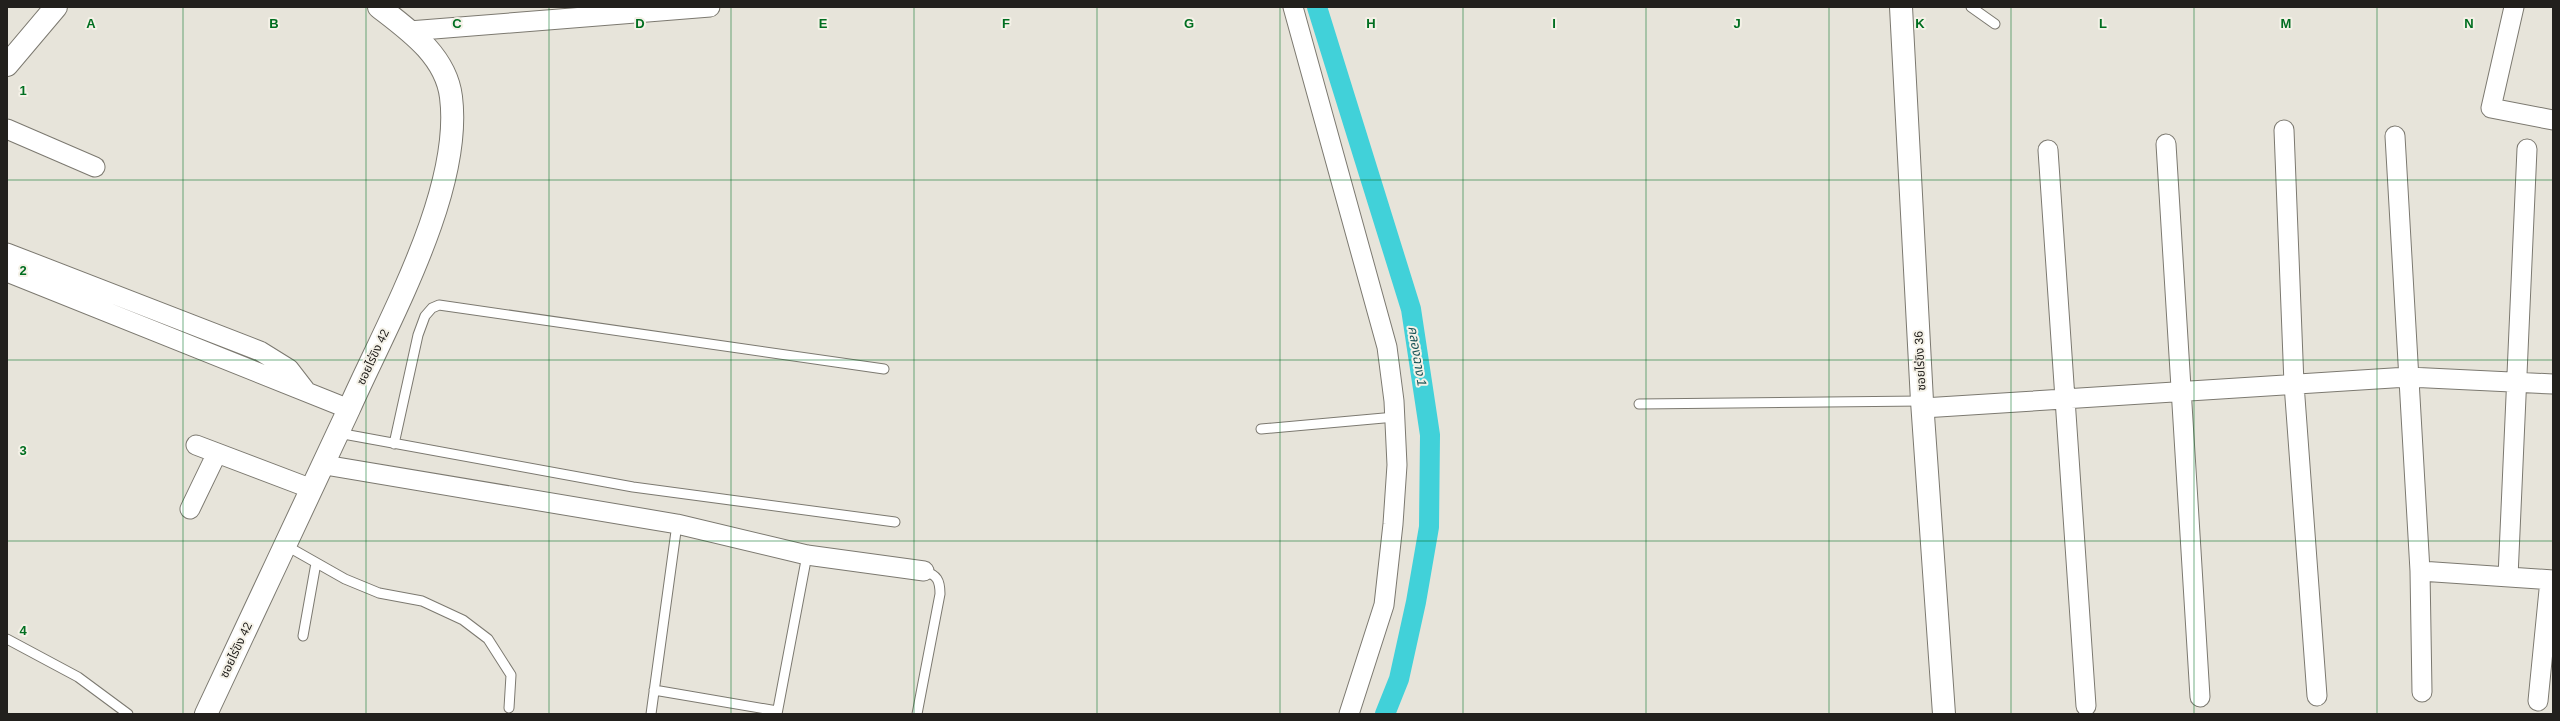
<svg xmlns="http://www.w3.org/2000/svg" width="2560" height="721" viewBox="0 0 2560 721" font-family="Helvetica,'Noto Sans Thai',sans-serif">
<rect width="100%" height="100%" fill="#e7e4da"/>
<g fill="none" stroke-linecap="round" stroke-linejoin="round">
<path stroke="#41d1d9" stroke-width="20" d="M1317,7L1411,309L1430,435L1429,527L1416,602L1399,679L1385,714"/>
<g stroke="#7c7970" stroke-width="11">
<path id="service" d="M1971,7L1995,24
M1639,404L1922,401
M1261,429L1395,417
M338,433L633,487L895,522
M394,444L418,335L425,316L432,308L439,305L884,369
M285,545L345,579L379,593L422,601L463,620L488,639L511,675L509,708
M303,636L316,563
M7,639L78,677L128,714
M654,690L777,711
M651,714L677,524
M777,714L807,555
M917,714L940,594C940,580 937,575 924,571"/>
</g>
<g stroke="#7c7970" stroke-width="21">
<path id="minor" d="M1293,7L1387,347L1394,401L1397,465L1393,524L1384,605L1349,714
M2514,7L2491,108L2553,120
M409,31L710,7
M7,129L95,167
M2284,130L2294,384L2317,696
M2395,136L2420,571L2422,692
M2166,144L2200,697
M2048,150L2086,706
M7,253L260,351L289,369L306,391
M7,272L349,409
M1923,408L2408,377L2553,384
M196,445L312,489
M325,465L677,524L807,555L924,571
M190,509L217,453
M2420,571L2553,580
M2508,577L2527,149
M2538,701L2550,580"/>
</g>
<g stroke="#7c7970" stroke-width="24">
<path id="tertiary" d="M1901,7L1922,401L1944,714
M206,714C253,612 302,511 349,409C387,323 463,191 451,97C446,56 409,30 379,7"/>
</g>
<g stroke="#7c7970" stroke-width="24">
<path id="secondary" d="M7,65L56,7"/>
</g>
<use href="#service" stroke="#fff" stroke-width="9"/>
<use href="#minor" stroke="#fff" stroke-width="19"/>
<use href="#tertiary" stroke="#fff" stroke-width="22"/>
<use href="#secondary" stroke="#fff" stroke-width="22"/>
</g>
<path fill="none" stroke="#006e20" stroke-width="1" stroke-opacity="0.55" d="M183,7V714M366,7V714M549,7V714M731,7V714M914,7V714M1097,7V714M1280,7V714M1463,7V714M1646,7V714M1829,7V714M2011,7V714M2194,7V714M2377,7V714M7,180H2553M7,360H2553M7,541H2553"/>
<g text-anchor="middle" stroke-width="4" stroke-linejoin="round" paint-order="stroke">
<g font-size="12" fill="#22201d" stroke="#f4f1e7">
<text transform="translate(373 357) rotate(-65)" y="4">ซอยไร่ขิง 42</text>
<text transform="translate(1920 361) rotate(-93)" y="4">ซอยไร่ขิง 36</text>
<text transform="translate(236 650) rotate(-65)" y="4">ซอยไร่ขิง 42</text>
</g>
<g font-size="13" font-style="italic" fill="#175356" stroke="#f4f1e7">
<text transform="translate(1418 356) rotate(81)" y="5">คลองฉาง 1</text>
</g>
</g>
<g font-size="13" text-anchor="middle" font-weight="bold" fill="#006e20" stroke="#f4f1e7" stroke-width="4" stroke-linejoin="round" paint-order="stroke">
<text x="91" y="28">A</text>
<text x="274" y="28">B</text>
<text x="457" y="28">C</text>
<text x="640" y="28">D</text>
<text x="823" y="28">E</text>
<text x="1006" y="28">F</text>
<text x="1189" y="28">G</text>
<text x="1371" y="28">H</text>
<text x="1554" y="28">I</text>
<text x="1737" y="28">J</text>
<text x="1920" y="28">K</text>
<text x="2103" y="28">L</text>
<text x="2286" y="28">M</text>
<text x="2469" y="28">N</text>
<text x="23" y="95">1</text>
<text x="23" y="275">2</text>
<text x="23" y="455">3</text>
<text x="23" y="635">4</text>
</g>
<rect width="2560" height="721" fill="none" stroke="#22201d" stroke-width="16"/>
</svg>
